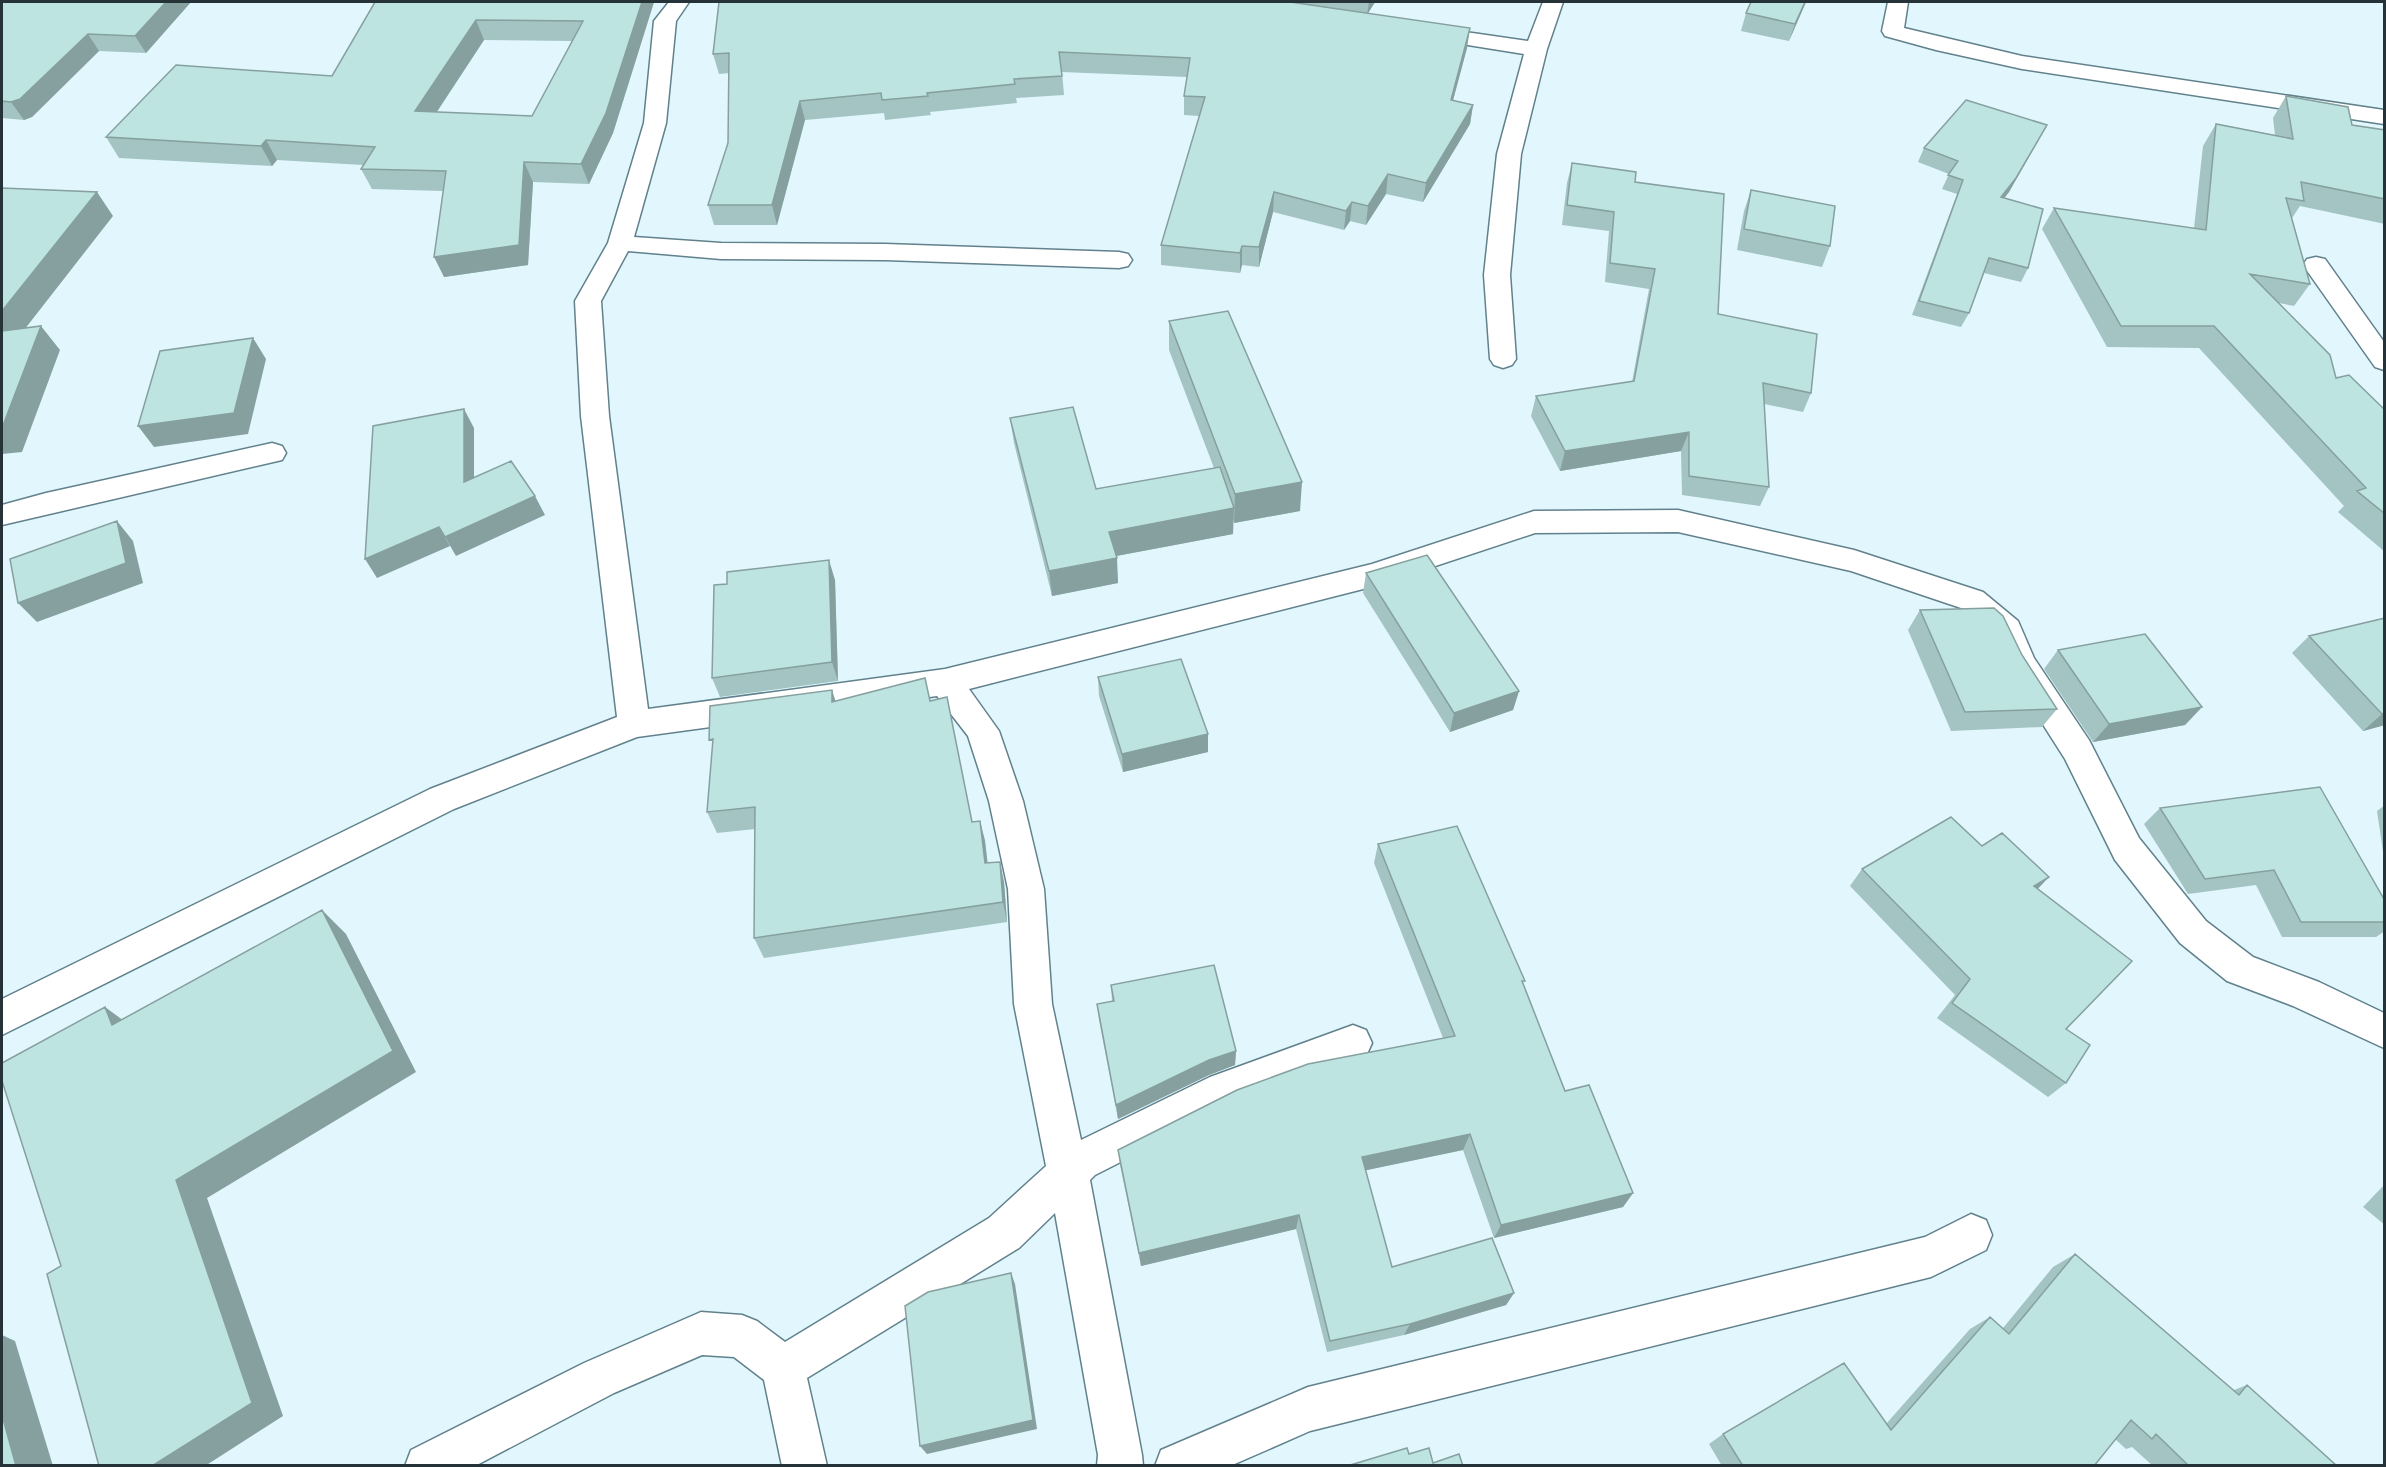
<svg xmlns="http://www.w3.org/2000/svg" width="2386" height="1467" viewBox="0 0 2386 1467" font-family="Montserrat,sans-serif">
<rect width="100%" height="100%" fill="#e1f6fd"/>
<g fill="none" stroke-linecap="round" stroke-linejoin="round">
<g stroke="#61818c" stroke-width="3">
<path id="minor" d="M669,2H689L676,21L666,123L634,237L721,243L885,244L1119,252L1128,254L1132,260L1128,266L1119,268L885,260L721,259L628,251L601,301L609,416L648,709L945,669L1372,564L1534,511L1678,510L1854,550L1983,592L2018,621L2034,658L2089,740L2139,838L2206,921L2253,957L2319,982L2384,1013V1048L2293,1006L2227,981L2180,943L2115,860L2065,759L2009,671L1994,636L1961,608L1851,571L1678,532L1535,533L1375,586L969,689L999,731L1023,801L1044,889L1052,1004L1081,1140L1210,1077L1353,1025L1366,1030L1372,1043L1366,1056L1235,1104L1095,1175L1090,1180L1142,1455L1143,1466H1097L1098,1455L1055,1213L1019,1248L807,1378L827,1466H782L764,1380L734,1357L702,1355L614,1393L475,1466H405L411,1450L584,1363L701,1312L742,1315L757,1321L785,1342L989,1218L1046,1166L1014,1004L1008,889L989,801L968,736L937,696L637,737L454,809L2,1035V999L430,789L617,717L581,416L575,301L608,243L644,123L654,21Z
M1543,2H1563L1547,49L1521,154L1510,275L1516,359L1512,365L1503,368L1494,365L1490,359L1484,275L1497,154L1524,54L1424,38L1416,37L1413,32L1416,27L1424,26L1528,41Z
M1888,2H1908L1904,28L2022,56L2384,110V124L2022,69L1936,50L1885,36L1882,31Z
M2316,257L2325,259L2384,342V370L2375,367L2303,265L2307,259Z
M272,443L282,446L286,453L282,460L2,525V505L46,493Z
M1971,1214L1986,1220L1992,1235L1986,1250L1931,1277L1310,1431L1230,1466H1155L1161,1450L1308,1387L1925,1237Z"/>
</g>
<use href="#minor" fill="#fff" fill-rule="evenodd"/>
</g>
<path fill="#a3c4c2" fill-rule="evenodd" d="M2,2H191L146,53L99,51L32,117L24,120L2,118Z
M375,2H654L613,133L589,184L533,182L528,265L444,277L443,191L372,189L361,169L363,165L277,160L272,166L119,158L106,137L332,76ZM484,40L572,41L532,116L437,112Z
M719,2H1375L1368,13L1467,48L1453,100L1473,105L1470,124L1423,202L1386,194L1366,225L1350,221L1344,230L1273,212L1259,267L1242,265L1240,273L1161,265V245L1199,116L1184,115V96L1187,77L1062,72L1064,95L1016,98L1017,103L930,112L931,115L885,120L884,113L805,120L777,225H714L708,205L728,143L729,73L719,74L713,54Z
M1751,2H1806L1789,41L1741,31L1746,13Z
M2286,96L2352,125L2385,130V224L2300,206L2292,218L2310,284L2294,306L2279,303L2336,378L2385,410V552L2338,512L2344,506L2199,348L2107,347L2042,229L2054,208L2194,228L2203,146L2216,124L2275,135L2273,118Z
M2039,139L2009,192L2004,198L2028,268L2021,282L1984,273L1969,313L1961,327L1912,315L1957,194L1942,189L1949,174L1918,162L1924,148Z
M1572,163L1635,182L1718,314L1811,393L1803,412L1764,404L1769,487L1760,506L1682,495L1681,451L1560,471L1531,416L1536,396L1632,382L1649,289L1605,282L1609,231L1562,225L1567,183Z
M1751,190L1830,246L1822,267L1737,250L1744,211Z
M1169,321L1300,511L1234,523L1233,519V534L1116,556L1118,583L1052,596L1014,443L1010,418L1096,489L1214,468L1169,350Z
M1366,573L1519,691L1513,710L1450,732L1363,593Z
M835,580L838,681L720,697L712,678L727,584Z
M1920,610L2022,655L2057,709L2042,727L1951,731L1908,630Z
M2385,618V725L2363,731L2292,653L2309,636Z
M2058,650L2202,707L2185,725L2093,742L2044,669Z
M1098,677L1208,752L1123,772L1099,696Z
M836,701H930L951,719L972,822L980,821L985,841L987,863L1004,882L1007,922L764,958L754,938L755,829L717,833L707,812Z
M2385,805V865L2377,811Z
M2160,808L2385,901V931L2376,937H2282L2256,885L2188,894L2144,824Z
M1378,844L1523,985L1565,1091L1633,1193L1623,1207L1494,1238L1463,1150L1365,1170L1392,1267L1514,1293L1506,1305L1404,1335L1327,1352L1296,1229L1141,1266L1120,1165L1118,1150L1443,1038L1374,863Z
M1982,846L2038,889L2066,1029V1083L2048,1097L1937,1018L1955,995L1850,886L1862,869Z
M1111,985L1236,1051L1235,1065L1209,1075L1118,1119L1099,1020L1097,1004L1112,1001Z
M2385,1184V1225L2363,1207Z
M2075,1254L2234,1390L2247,1385L2337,1466H2153L2132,1447L2126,1449L2115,1439L2094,1466H1722L1709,1444L1723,1434L1886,1424L1970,1329L1990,1317L2003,1328L2053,1267Z"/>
<path fill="#85a09e" d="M166,2H191L146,53L135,36Z
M642,2H654L613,133L589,184L581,164Z
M1369,2H1375L1367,15Z
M1805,2H1806L1789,41L1795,24Z
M476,20L484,40L424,131L415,111Z
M1470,28L1467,48L1448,119L1451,100Z
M88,34L99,51L32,117L24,120L11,102Z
M800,101L805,120L777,225L772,205Z
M1473,105L1470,124L1423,202L1426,183Z
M2047,125L2009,192L1994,211L2001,197Z
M266,140L277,160L272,166L261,146Z
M524,162L533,182L528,265L444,277L434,257Z
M1388,174L1386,194L1366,225L1368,206Z
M97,192L113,216L3,357L2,356V311Z
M1274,192L1273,212L1259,267V247Z
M1352,202L1350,221L1344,230L1346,211Z
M1242,246V265L1240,273V253Z
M41,326L60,350L22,452L2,454V428Z
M253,338L266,359L248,434L154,447L138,426Z
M464,409L474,428V501L464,482Z
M1689,432L1681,451L1560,471L1565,451Z
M1302,482L1300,511L1234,523L1235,494Z
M535,496L545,515L456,556L445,537Z
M1234,508L1233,534L1111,557L1109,532Z
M117,521L133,541L143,583L37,622L18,603Z
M439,527L450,546L377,578L365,559Z
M1117,558L1118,583L1052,596L1049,571Z
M829,560L835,580L838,681L832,662Z
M832,690L839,712L832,702Z
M1519,691L1513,710L1450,732L1454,713Z
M2202,707L2185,725L2093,742L2109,724Z
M2385,713V725L2363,731L2382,714Z
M1208,734V752L1123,772L1122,754Z
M980,821L985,841L990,883L985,863Z
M1000,862L1004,882L1007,922L1003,902Z
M2049,877L2033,894L2034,886Z
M322,910L346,934L416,1072L207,1198L283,1416L205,1466H152L176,1180Z
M105,1007L135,1029L112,1025Z
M1236,1051L1235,1065L1209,1075L1118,1119L1116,1105L1209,1060Z
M1470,1134L1463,1150L1358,1172L1362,1157Z
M1633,1193L1623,1207L1494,1238L1501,1225Z
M1299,1215L1296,1229L1141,1266L1139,1253Z
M1011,1273L1015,1284L1037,1429L927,1454L920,1446Z
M1514,1293L1506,1305L1404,1335L1410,1324Z
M2,1335L15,1341L53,1466H16L2,1415Z"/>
<path fill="#bee4e2" stroke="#85a09e" stroke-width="1.5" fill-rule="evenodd" d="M2,2H166L135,36L88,34L20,99L11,102L2,101Z
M375,2H642L606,113L581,164L524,162L519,245L434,257L446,171L361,169L375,147L266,140L261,146L106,137L176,65L332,76ZM476,20L583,21L532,116L415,111Z
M719,2H1290L1470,28L1451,100L1473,105L1426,183L1388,174L1368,206L1352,202L1346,211L1274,192L1259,247L1242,246L1240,253L1161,245L1205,97L1184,96L1190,58L1059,52L1062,76L1014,79L1015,84L927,93L928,96L882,100L881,93L800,101L772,205H708L728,143L729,53L713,54Z
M1751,2H1805L1795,24L1746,13Z
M2286,96L2348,107L2352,125L2385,130V199L2301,182L2304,201L2286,198L2310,284L2250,274L2330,355L2336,378L2349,375L2385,410V514L2357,491L2366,488L2214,326H2121L2054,208L2206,230L2216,124L2293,139Z
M1966,100L2047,125L2016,178L2001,197L2043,209L2028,268L1989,258L1969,313L1919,301L1963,180L1948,175L1958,161L1924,148Z
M1572,163L1636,172L1635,182L1724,194L1718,314L1817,334L1811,393L1763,383L1769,487L1689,476V432L1565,451L1536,396L1634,381L1655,269L1610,263L1614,212L1567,205Z
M2,188L97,192L2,311Z
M1751,190L1835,206L1830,246L1744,229Z
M1228,311L1302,482L1235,494L1169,321Z
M41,326L2,428V331Z
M253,338L234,413L138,426L160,351Z
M1073,407L1096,489L1220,467L1234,508L1109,532L1117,558L1049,571L1010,418Z
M464,409V482L511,461L535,496L445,537L439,527L365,559L373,426Z
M117,521L126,563L18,603L10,559Z
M1427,555L1519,691L1454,713L1366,573Z
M829,560L832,662L712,678L714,585L727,584V572Z
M1994,608L2003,616L2022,655L2057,709L1965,712L1920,610Z
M2385,618V713L2382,714L2309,636Z
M2145,634L2202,707L2109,724L2058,650Z
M1181,659L1208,734L1122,754L1098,677Z
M925,678L930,701L947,697L972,822L980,821L985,863L1000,862L1003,902L754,938L755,807L707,812L713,739L709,740L710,706L832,690V702Z
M2320,787L2385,901V922H2301L2274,870L2205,879L2160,808Z
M1951,817L1982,846L2002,833L2049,877L2034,886L2132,961L2066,1029L2090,1045L2066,1083L1952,1003L1970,979L1862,869Z
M1457,826L1525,981H1522L1565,1091L1589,1085L1633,1193L1501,1225L1470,1134L1362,1157L1392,1267L1492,1238L1514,1293L1410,1324L1330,1341L1299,1215L1139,1253L1118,1150L1237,1090L1308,1064L1455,1036L1378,844Z
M322,910L393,1051L176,1180L252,1403L152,1466H99L47,1274L61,1266L2,1081V1063L105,1007L112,1025Z
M1214,965L1236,1051L1209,1060L1116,1105L1097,1004L1114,1001L1111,985Z
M2075,1254L2239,1395L2247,1385L2337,1466H2189L2156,1434L2152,1439L2131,1420L2094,1466H1743L1723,1434L1844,1363L1891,1430L1990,1317L2009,1334Z
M1011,1273L1033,1420L920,1446L905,1306L928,1292Z
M2,1415L16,1466H2Z
M1407,1448L1409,1454L1429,1448L1433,1463L1459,1454L1463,1466H1347Z"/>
<rect width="2386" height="1467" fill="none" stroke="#253338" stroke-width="6"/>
</svg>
